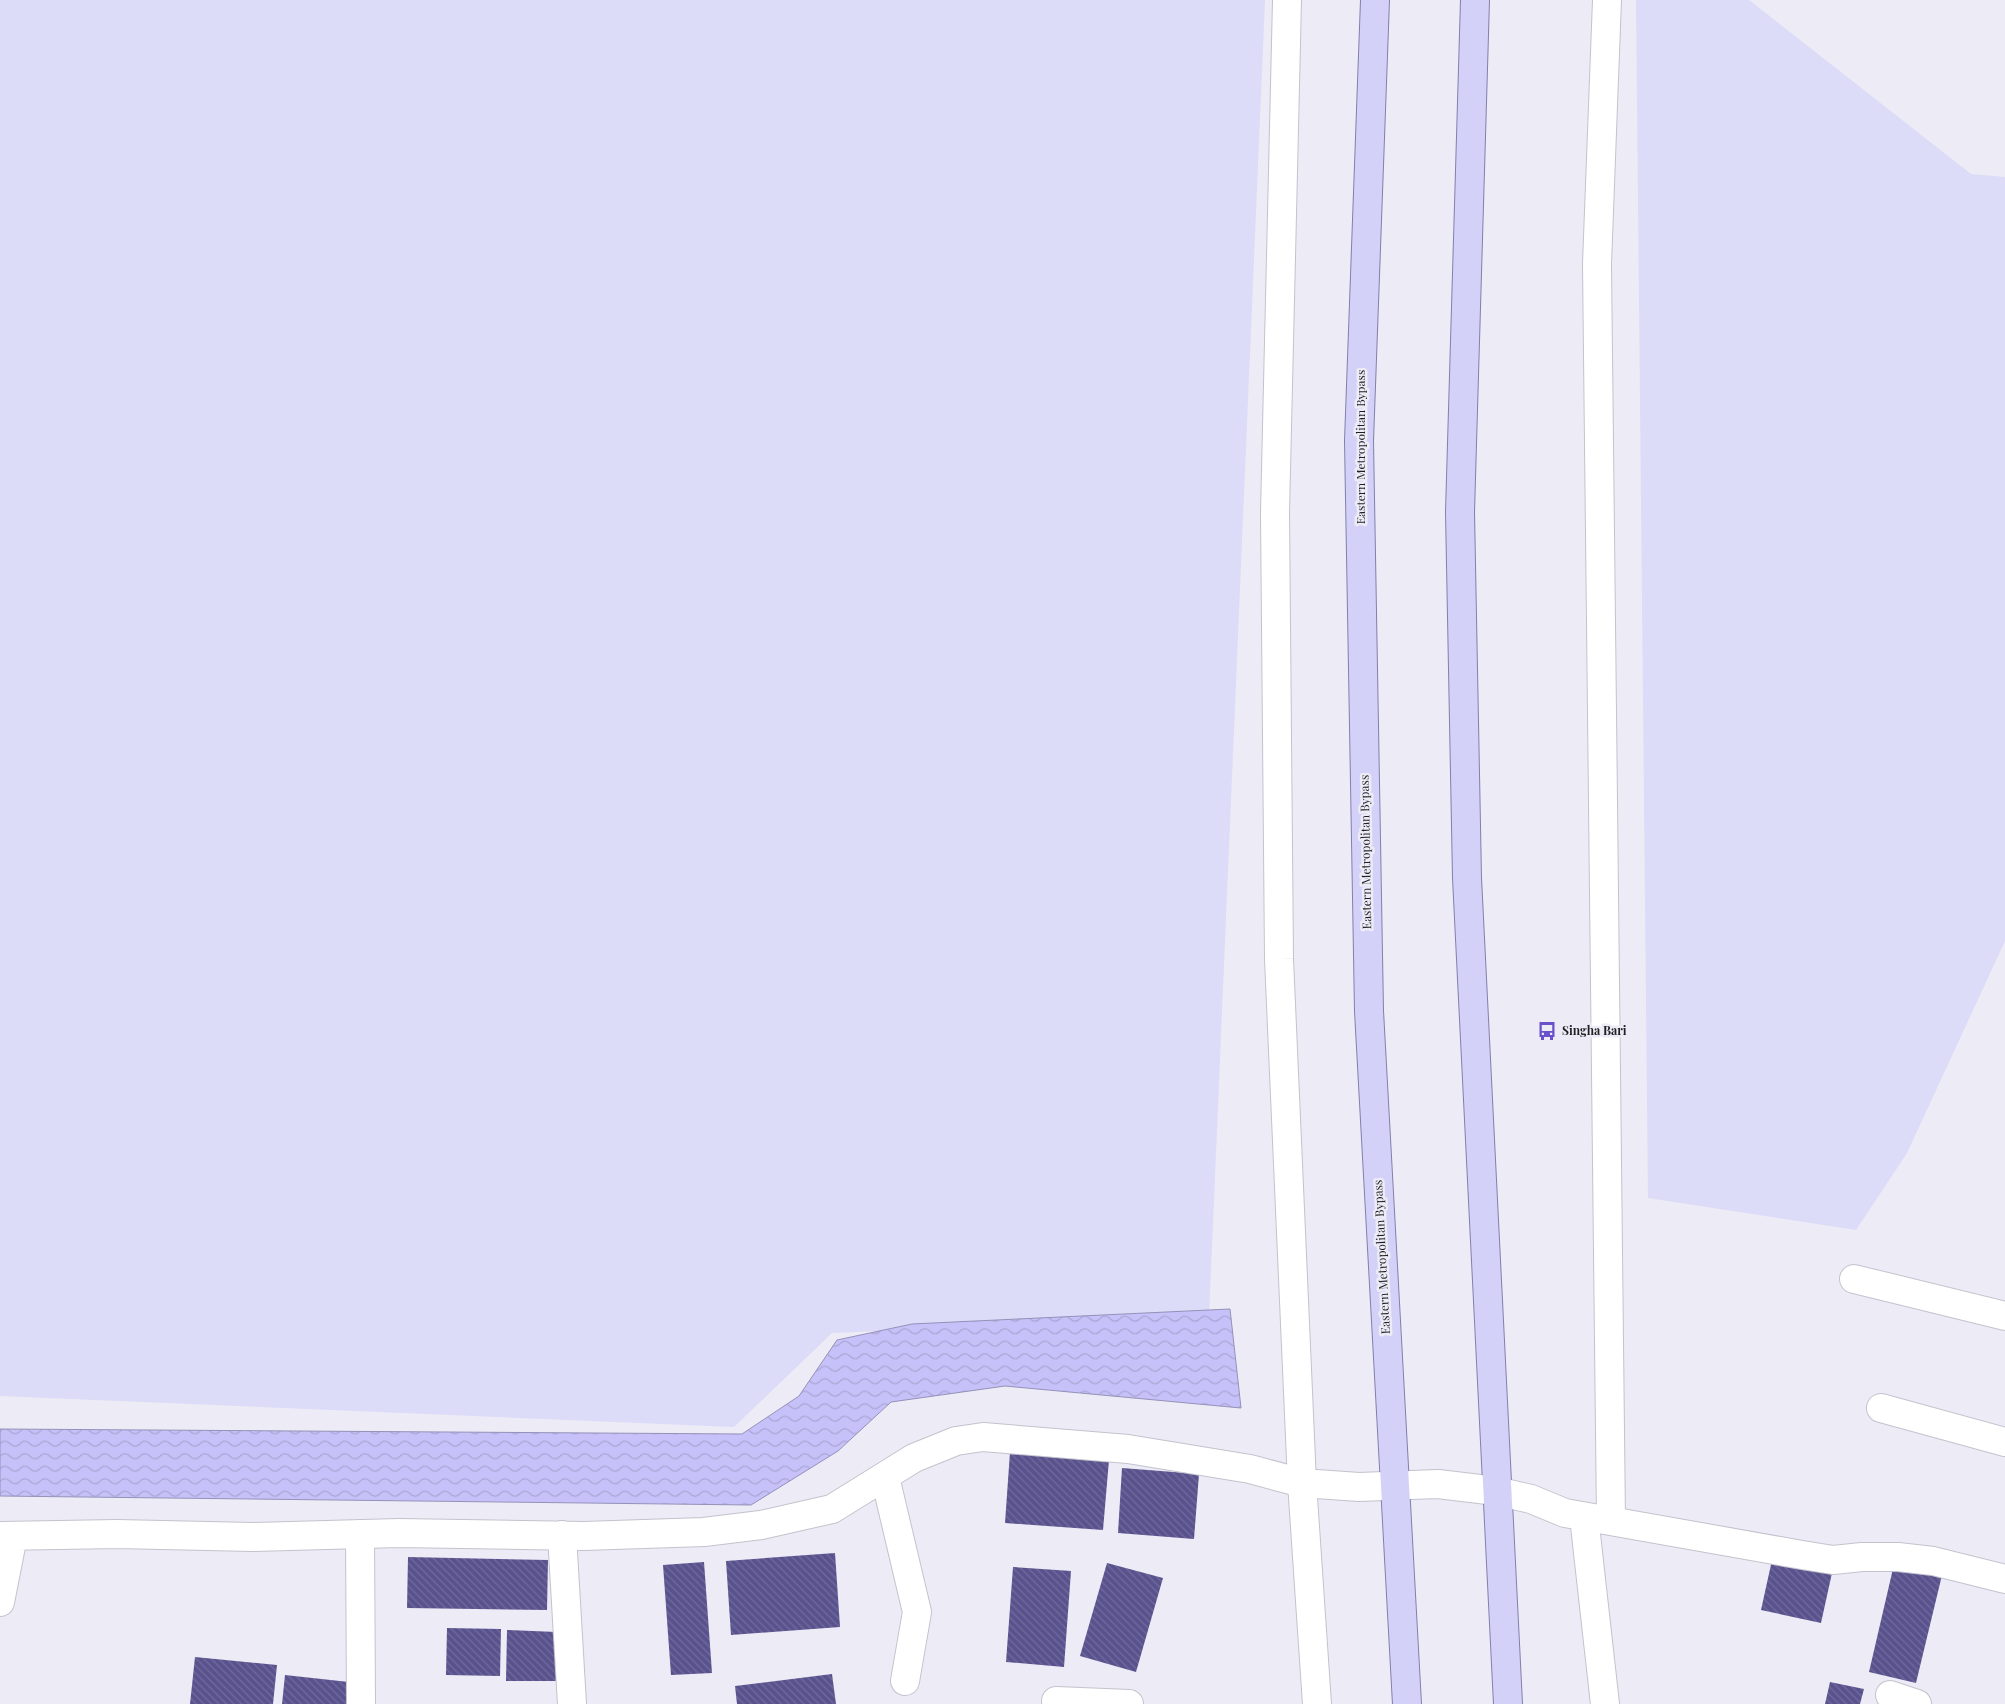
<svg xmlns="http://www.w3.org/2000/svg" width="2005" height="1704" viewBox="0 0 2005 1704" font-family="'Playfair Display',serif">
<defs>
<pattern id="water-waves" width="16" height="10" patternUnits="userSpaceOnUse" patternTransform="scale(1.25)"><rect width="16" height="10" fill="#c6c2f9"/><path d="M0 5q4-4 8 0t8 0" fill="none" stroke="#aaa6d5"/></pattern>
<pattern id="building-back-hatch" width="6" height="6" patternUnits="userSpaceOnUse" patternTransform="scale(1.25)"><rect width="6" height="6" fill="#5a528e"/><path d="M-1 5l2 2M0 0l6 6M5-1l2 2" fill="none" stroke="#726c9a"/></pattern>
</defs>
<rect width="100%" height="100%" fill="#ecebf6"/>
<path fill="#dcdbf8" d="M0,0H1265L1209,1317L832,1333L734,1427L0,1396Z
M1636,0H1749L1971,174L2005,177V941L1907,1153L1856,1230L1648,1198Z"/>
<path fill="url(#water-waves)" stroke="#9491b9" d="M1230,1309L1241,1408L1005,1386L891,1402L838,1451L751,1505L0,1496V1429L742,1434L799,1396L837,1340L912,1324Z"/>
<path fill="url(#building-back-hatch)" d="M1010,1452L1109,1460L1103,1530L1005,1523Z
M1122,1468L1199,1474L1194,1539L1118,1533Z
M835,1553L840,1627L731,1635L726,1561Z
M408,1557L548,1560L547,1610L407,1608Z
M1772,1560L1832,1573L1821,1623L1761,1610Z
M1895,1560L1943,1571L1916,1683L1869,1672Z
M704,1562L712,1673L671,1675L663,1565Z
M1107,1563L1163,1578L1136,1672L1080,1656Z
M1013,1567L1071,1571L1064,1667L1006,1662Z
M447,1628L501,1629L500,1676L446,1675Z
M507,1630L557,1632L556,1681H506Z
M195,1657L277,1665L273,1704H190Z
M832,1674L836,1704H737L735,1686Z
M285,1675L358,1683L355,1704H282Z
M1830,1682L1864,1689L1860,1704H1825Z"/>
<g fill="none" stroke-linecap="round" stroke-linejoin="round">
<g stroke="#c3c3cd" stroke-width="30">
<path id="street" d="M1287,0L1275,513L1279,959L1302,1483L1317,1704
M1607,0L1597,264L1611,1521
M1854,1279L2005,1316
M1881,1408L2005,1442
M885,1477L917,1612L905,1681
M1584,1517L1605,1704
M360,1534L361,1704
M562,1535L572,1704
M0,1536L117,1534L253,1537L399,1533L584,1536L704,1532L761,1525L832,1509L914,1458L956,1441L983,1437L1128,1449L1250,1469L1302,1483L1359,1487L1438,1484L1496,1491L1531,1499L1565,1513L1802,1555L1833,1560L1862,1557H1898L1933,1561L2005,1579
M0,1602L13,1536
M1890,1695L1917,1704
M1056,1701L1129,1704"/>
</g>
<g stroke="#827fac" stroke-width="30">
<path id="primary" d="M1375,0L1359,441L1369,1011L1407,1704
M1475,0L1460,512L1467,878L1508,1704"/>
</g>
<use href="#street" stroke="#fff" stroke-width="28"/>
<use href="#primary" stroke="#d4d1f9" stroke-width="28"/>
</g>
<defs>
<g id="bus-bare" transform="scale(1.5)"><path d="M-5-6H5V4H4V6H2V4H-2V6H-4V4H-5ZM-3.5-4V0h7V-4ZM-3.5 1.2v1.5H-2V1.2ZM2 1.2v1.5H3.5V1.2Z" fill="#6a51cb" stroke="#ecebf6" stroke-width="2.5" paint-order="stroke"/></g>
</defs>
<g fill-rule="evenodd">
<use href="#bus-bare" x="1547" y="1031"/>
</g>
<g text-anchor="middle" stroke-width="5" stroke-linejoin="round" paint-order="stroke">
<g font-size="12" fill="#1f1f23" stroke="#ecebf6">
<text transform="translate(1361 447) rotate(-90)" y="4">Eastern Metropolitan Bypass</text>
<text transform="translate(1366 852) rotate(-91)" y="4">Eastern Metropolitan Bypass</text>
<text transform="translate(1382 1257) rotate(-93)" y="4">Eastern Metropolitan Bypass</text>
</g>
<g font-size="12" font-weight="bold" fill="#1f1f23" stroke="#ecebf6" text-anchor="start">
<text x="1562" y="1035">Singha Bari</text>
</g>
</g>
</svg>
